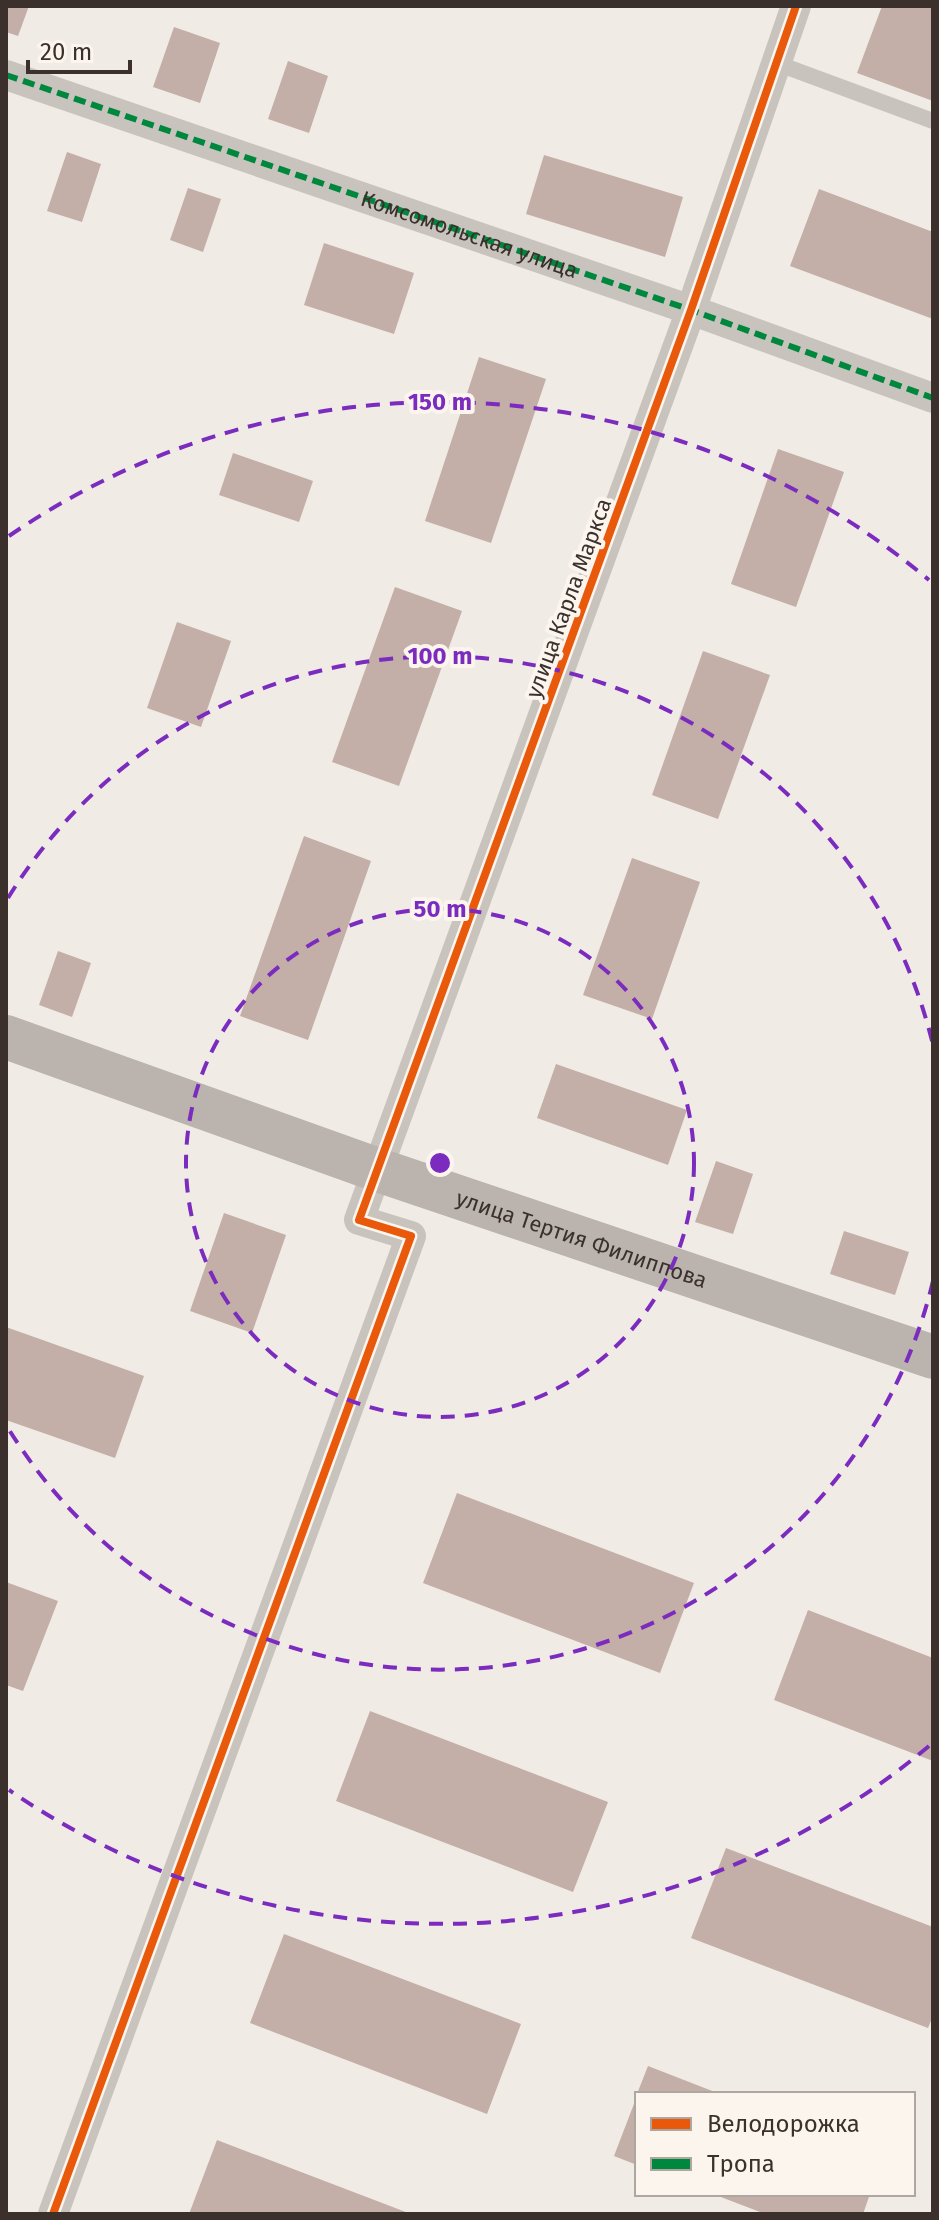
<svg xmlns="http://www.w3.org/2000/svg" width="939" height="2220" viewBox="0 0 939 2220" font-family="'Fira Sans',sans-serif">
<rect width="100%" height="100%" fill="#f0ebe5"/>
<path fill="#c3afa7" d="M6,6H29L18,36L6,32Z
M882,6H933V101L857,73Z
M174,27L220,43L200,103L153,87Z
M288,61L328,76L309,133L268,119Z
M67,152L101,164L82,222L47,211Z
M544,155L683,197L665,257L526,214Z
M188,188L221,199L203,252L170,240Z
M819,189L933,232V319L790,266Z
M324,243L414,273L394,334L304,305Z
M479,357L546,379L491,543L425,521Z
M778,449L844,472L796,607L731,584Z
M233,453L313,481L299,522L219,495Z
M395,587L462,611L399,786L332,762Z
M177,622L231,641L201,727L147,708Z
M703,651L770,675L718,819L652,795Z
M304,836L371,861L308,1040L240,1016Z
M632,858L700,882L652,1019L583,995Z
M58,951L91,963L72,1017L39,1005Z
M556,1064L687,1110L668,1165L537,1118Z
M716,1161L753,1174L733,1234L695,1222Z
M224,1213L286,1235L252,1333L190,1311Z
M844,1231L909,1252L895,1295L830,1274Z
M6,1327L144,1376L115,1458L6,1420Z
M457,1493L694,1583L660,1673L423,1583Z
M6,1582L58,1601L23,1691L6,1685Z
M808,1610L933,1658V1761L774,1700Z
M370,1711L608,1802L573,1892L336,1801Z
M726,1848L933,1927V2016L928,2028L691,1938Z
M284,1934L521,2024L487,2114L250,2023Z
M648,2066L720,2094H637Z
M637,2096V2165L614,2156Z
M217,2140L411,2214H189Z
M713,2194H870L863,2214H765Z"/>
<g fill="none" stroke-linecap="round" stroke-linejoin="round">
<path stroke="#c9c3be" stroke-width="16" d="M776,63L933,121"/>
<g stroke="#c9c3be" stroke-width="30">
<path id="s1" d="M6,75L691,310L933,398"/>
<path d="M53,2214L411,1236L359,1220L691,310L796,6"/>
</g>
<path stroke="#bab3ae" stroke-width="44" id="s2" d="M6,1037L378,1170L933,1357"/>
<path stroke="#00873e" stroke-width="6" stroke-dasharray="12 6" stroke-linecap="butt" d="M6,75L691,310L933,398"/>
<g stroke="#fbf5ee" stroke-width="13">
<path id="cycleway" d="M53,2214L411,1236L359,1220L691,310L796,6"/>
</g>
<use href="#cycleway" stroke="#e8590c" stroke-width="8"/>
</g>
<g fill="none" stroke="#7b2cbf" stroke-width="4" stroke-dasharray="14 10">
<circle cx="440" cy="1163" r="254"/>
<path d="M933 1281A507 507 0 0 1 8 1428M8 898A507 507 0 0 1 933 1045"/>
<path d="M929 1746A761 761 0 0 1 9 1790M9 536A761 761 0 0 1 929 580"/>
</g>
<g text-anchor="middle" stroke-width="8" stroke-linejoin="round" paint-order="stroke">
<g font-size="22" fill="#3b302b" stroke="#fbf5ee">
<text dy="8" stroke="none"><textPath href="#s1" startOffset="490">Комсомольская улица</textPath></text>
<text transform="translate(568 598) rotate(-70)" y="8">улица Карла Маркса</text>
<text dy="8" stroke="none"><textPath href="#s2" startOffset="610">улица Тертия Филиппова</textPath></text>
</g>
</g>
<circle cx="440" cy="1163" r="12" fill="#7b2cbf" stroke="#fbf5ee" stroke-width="4"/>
<g font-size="24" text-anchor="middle" font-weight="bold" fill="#7b2cbf" stroke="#fbf5ee" stroke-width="8" stroke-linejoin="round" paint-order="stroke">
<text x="440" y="410">150 m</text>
<text x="440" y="664">100 m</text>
<text x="440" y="917">50 m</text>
</g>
<rect width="939" height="2220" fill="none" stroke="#3b302b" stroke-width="16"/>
<rect x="635" y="2092" width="280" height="104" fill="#fbf5ee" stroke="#aea6a0" stroke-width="2"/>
<rect x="651" y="2118" width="40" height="12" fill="#e8590c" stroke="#aea6a0" stroke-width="2"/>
<text x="707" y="2132" font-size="24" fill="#3b302b">Велодорожка</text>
<rect x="651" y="2158" width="40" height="12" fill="#00873e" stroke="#aea6a0" stroke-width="2"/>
<text x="707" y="2172" font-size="24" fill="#3b302b">Тропа</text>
<path d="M28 60v12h102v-12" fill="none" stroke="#3b302b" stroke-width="4"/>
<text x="40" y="60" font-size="24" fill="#3b302b" stroke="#fbf5ee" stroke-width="6" paint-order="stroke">20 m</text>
</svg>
